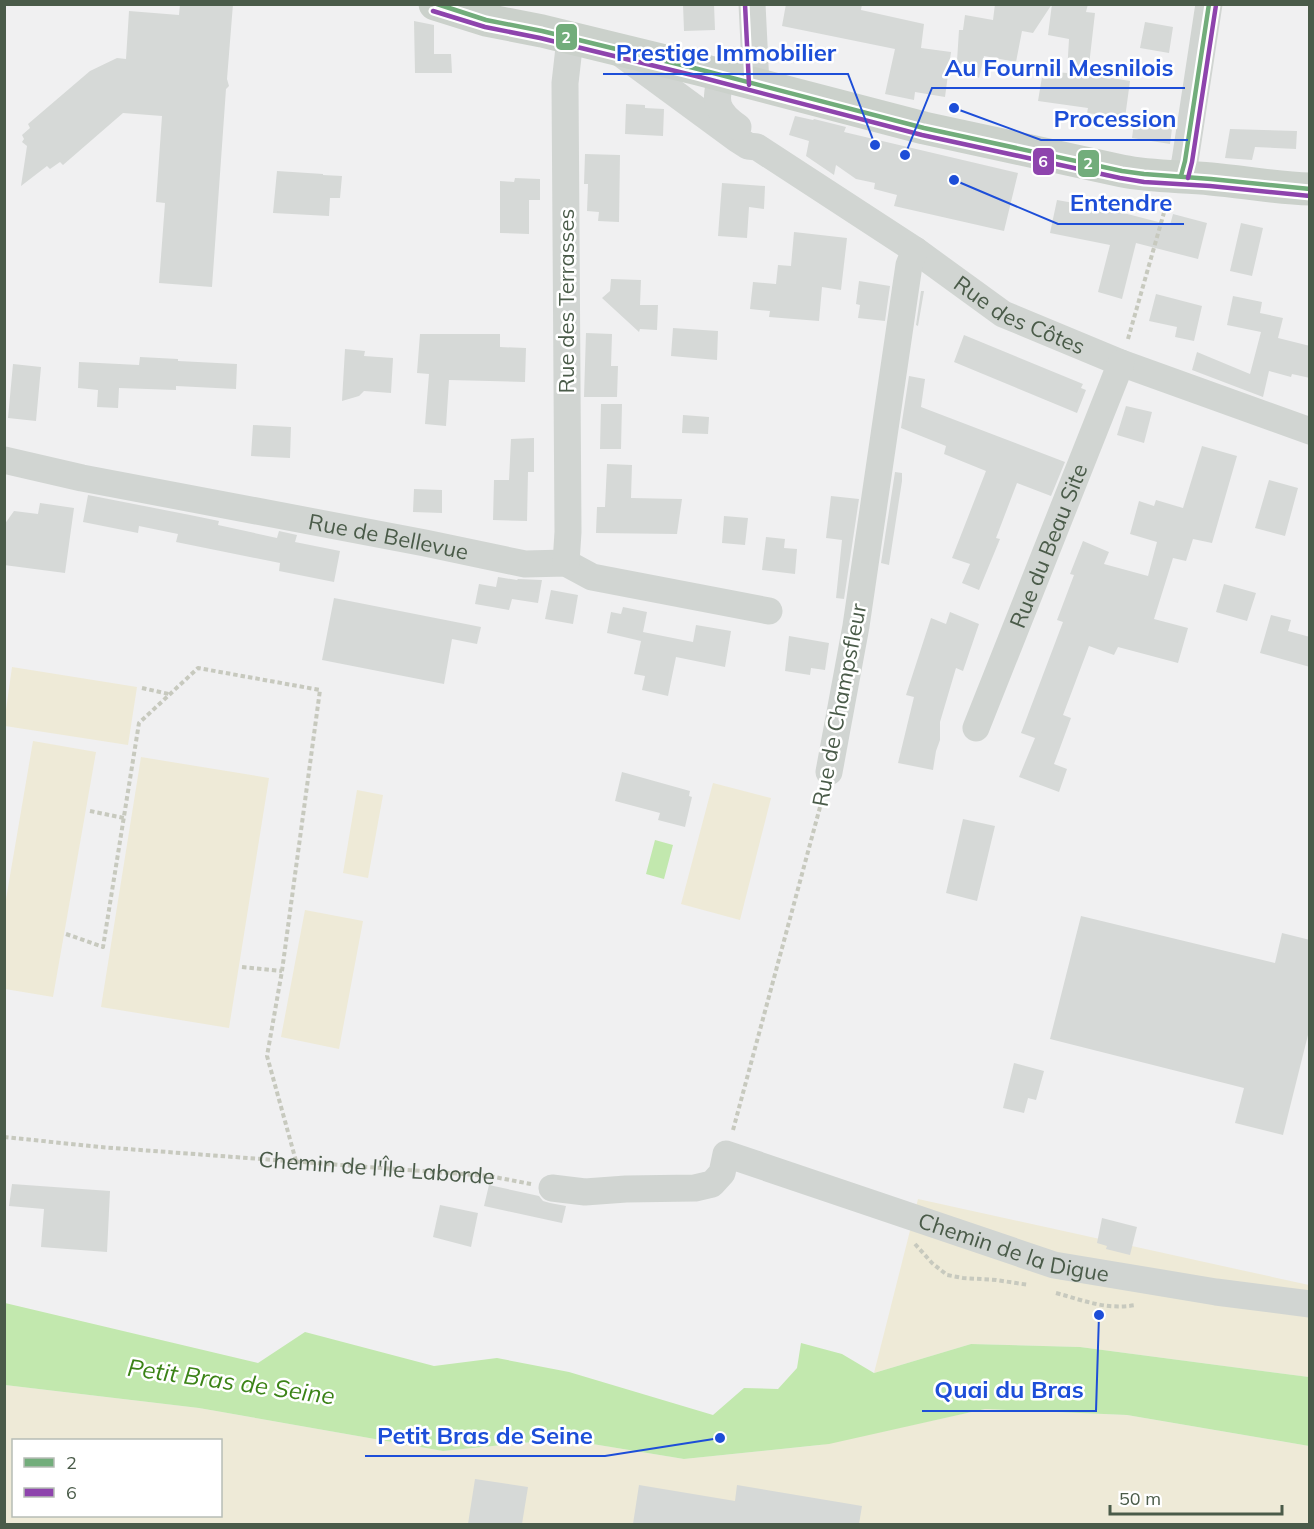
<svg xmlns="http://www.w3.org/2000/svg" width="1314" height="1529" viewBox="0 0 1314 1529" font-family="Mulish,sans-serif">
<rect width="100%" height="100%" fill="#f0f0f1"/>
<path fill="#eeead7" fill-rule="evenodd" d="M12,667L137,687L128,745L5,726V717Z
M33,741L96,752L53,997L5,989V905Z
M141,757L269,778L229,1028L101,1007Z
M713,783L771,798L740,920L681,904Z
M357,790L383,795L368,878L343,873Z
M305,910L363,921L339,1049L281,1037Z
M918,1199L1309,1285V1377L1080,1347L971,1344L874,1373Z
M5,1385L199,1408L443,1451L562,1439L684,1459L820,1445L985,1409L1127,1415L1309,1446V1524H5ZM14,1440H220V1516H14Z"/>
<path fill="#c2e8ae" d="M655,840L673,845L664,879L646,874Z
M5,1303L258,1363L305,1332L434,1366L497,1358L569,1372L713,1415L744,1388L778,1389L797,1368L801,1343L842,1354L874,1373L971,1344L1080,1347L1309,1377V1446L1127,1415L985,1409L829,1444L684,1459L562,1439L443,1451L199,1408L5,1385Z"/>
<path fill="#d6d9d7" d="M180,4H233L227,79L229,86L226,89L212,287L159,283L165,203L156,202L162,116L123,113L63,165L60,162L50,169L47,166L21,186L27,146L22,142L24,139L22,135L30,128L28,124L90,71L117,58L126,59L129,11L179,15Z
M683,4H714L715,30L684,31Z
M786,4H862L861,10L924,24L921,48L951,52L945,97L915,92L914,100L885,94L895,49L782,26Z
M995,4H1052L1033,33L1022,31L1016,62L984,56L979,78L957,61L959,30H963L965,15L993,20Z
M1052,4H1088L1086,12L1095,13L1088,74L1130,81L1125,118L1087,113L1088,108L1038,101L1043,71L1067,73L1069,39L1048,35Z
M414,21L434,25V54H451L452,73H415Z
M1145,22L1173,27L1169,53L1140,48Z
M626,104L645,105V108L664,109L663,136L625,134Z
M795,116L813,120L814,119L846,127L844,132L1018,173L1004,231L894,206L897,195L874,189L875,183L856,179L836,165L834,175L806,156L809,141L789,135Z
M1135,116L1173,121L1170,144L1132,138Z
M1230,129L1297,131L1296,149L1255,147L1252,160L1225,158Z
M585,154L620,155L619,222L598,221L599,212L587,211L588,184H584Z
M277,171L323,174V175L342,176L340,198H330L329,216L273,213Z
M515,178L540,179V200H529V234L500,233V181L514,182Z
M722,183L765,186L764,209L749,207L747,238L718,236Z
M1057,200L1108,209L1170,225L1173,214L1207,223L1198,259L1136,243L1122,299L1098,292L1110,245L1050,233Z
M1241,223L1263,228L1252,276L1230,271Z
M794,232L847,238L841,290L822,287L819,321L769,317L770,311L750,309L753,282L776,284L778,265L791,266Z
M611,279L641,280L640,305H658L657,330L640,329L639,332L602,298L610,291Z
M859,281L890,286L885,321L858,318L860,305L856,304Z
M921,291H924L918,326L916,325Z
M1156,294L1202,306L1194,341L1175,337L1177,327L1149,321Z
M1233,296L1262,302L1260,313L1283,318L1278,338L1310,346V378L1292,374L1291,377L1269,371L1263,397L1192,370L1197,352L1250,374L1261,332L1227,325Z
M673,328L718,331L717,360L671,356Z
M586,333L612,334L611,366H618L617,397H584Z
M420,334H500V347L526,348L525,382L449,380L446,426L425,424L429,374L417,373Z
M964,335L1083,384L1081,388L1086,390L1077,413L954,362Z
M345,349L365,351L364,356L393,358L391,393L364,391L359,396L342,401Z
M140,357L178,359V361L237,364L236,389L176,386V390L119,388L118,408L97,407L98,390L78,388L79,362L139,365Z
M13,364L41,367L36,421L8,418Z
M909,376L925,379L921,407L1065,462L1051,496L1017,483L996,538L1000,539L979,590L962,583L970,564L952,558L986,471L944,454L946,446L901,428Z
M601,404H622L621,449H600Z
M1126,406L1152,412L1144,443L1117,435Z
M683,415L709,417L708,434L682,433Z
M253,425L291,427L290,458L251,456Z
M534,438V472H528L527,521L493,520L494,480H509L511,439Z
M1202,446L1237,456L1212,543L1193,539L1186,561L1173,558L1154,619L1188,628L1178,663L1118,647L1114,655L1089,646L1063,715L1071,718L1054,764L1067,769L1059,792L1019,777L1035,738L1021,733L1063,622L1057,620L1074,575L1070,574L1083,541L1109,552L1104,564L1148,576L1157,542L1130,534L1139,501L1154,506L1156,500L1183,508Z
M607,464L632,465L631,498L682,499L677,534L596,533L597,507H605Z
M895,472L902,473V481L889,565L881,563Z
M1269,480L1298,488L1285,536L1255,528Z
M414,489L442,490V513L413,512Z
M88,495L190,515L219,521L218,525L277,538L279,531L297,535L295,542L340,551L334,582L279,571L280,563L176,542L178,534L139,526L138,533L83,522Z
M831,496L859,499L844,599L836,598L842,540L826,538Z
M40,503L74,508L65,573L4,565V525L14,511L38,514Z
M724,516L748,518L745,545L722,543Z
M766,537L785,539L784,548L797,549L795,574L762,570Z
M498,577L517,580L518,579L542,580L538,603L512,599L509,610L475,604L479,584L496,587Z
M1224,584L1256,593L1247,621L1216,612Z
M551,590L578,595L573,624L545,619Z
M334,598L481,627L477,644L452,639L444,684L322,660Z
M623,607L647,612L643,632L693,642L696,625L731,631L725,667L676,657L668,696L642,690L645,676L634,674L641,641L607,633L611,612L621,614Z
M950,612L979,624L963,671L956,668L940,722V740L936,751L933,770L898,763L914,697L906,695L931,618L946,624Z
M1271,615L1291,620L1288,631L1310,637V667L1260,653Z
M789,636L829,643L825,670L811,668L810,675L785,671Z
M622,772L690,791L689,796L692,797L685,827L658,820L660,813L615,801Z
M963,819L995,826L977,901L946,893Z
M1081,916L1275,963L1282,933L1310,940V1027L1283,1135L1235,1123L1244,1088L1050,1039Z
M1014,1063L1044,1071L1036,1100L1028,1098L1024,1113L1003,1108Z
M12,1184L110,1191L107,1252L41,1247L44,1209L9,1206Z
M489,1185L539,1196L543,1201L550,1203L566,1206L562,1223L484,1206Z
M440,1205L478,1213L471,1247L433,1237Z
M1102,1218L1137,1227L1130,1255L1106,1249L1107,1246L1097,1243Z
M475,1479L528,1487L522,1524H468Z
M639,1485L735,1501L737,1485L862,1506L859,1524H633Z"/>
<g fill="none" stroke-linecap="round" stroke-linejoin="round">
<g stroke="#c7c9be" stroke-width="4" stroke-dasharray="4.5 3" stroke-linecap="butt">
<path d="M1128,339L1167,202"/>
<path d="M142,688L169,694"/>
<path d="M90,811L124,818"/>
<path d="M66,934L103,947L139,723L198,668L320,690L282,971L267,1056L296,1161"/>
<path d="M242,967L282,971"/>
<path d="M733,1130L823,796"/>
<path id="s1" d="M4,1137L100,1147L489,1176L531,1184"/>
<path d="M915,1244L932,1263L947,1275L963,1278L996,1280L1029,1285"/>
<path d="M1056,1293C1086,1301 1105,1310 1136,1305"/>
</g>
<g stroke="#d1d5d2" stroke-width="27">
<path d="M752,4L756,85"/>
<path id="s2" d="M620,53L737,139L748,146L757,147L915,250L1003,314L1121,363L1310,431"/>
<path d="M722,75C714,101 715,111 738,127"/>
<path d="M1181,176L1185,161L1209,4"/>
<path id="s3" d="M4,460L82,478L425,543L525,564L566,563L592,577L769,611"/>
<path d="M566,563L568,532L565,83L570,39"/>
<path id="s4" d="M976,728L1121,363"/>
<path d="M829,772L856,626L909,265L915,250"/>
<path id="s5" d="M552,1188L585,1192L626,1189L695,1188L712,1184L722,1173L726,1154L1054,1265L1216,1292L1310,1304"/>
</g>
<path stroke="#cbd1cb" stroke-width="33" d="M435,4L486,20L542,31L698,69L924,128L1122,171C1152,177 1181,176 1211,179C1244,182 1276,188 1310,189"/>
<g stroke="#fff" stroke-width="9">
<path id="bus-1" d="M437,4L486,20L542,31L698,69L924,128L1122,171L1144,174L1211,179L1310,189
M1181,176L1185,161L1209,4"/>
</g>
<g stroke="#fff" stroke-width="9">
<path id="bus-2" d="M745,4L749,85
M433,11L485,27L540,38L696,76L922,135L1120,178L1144,182L1210,186L1310,196
M1188,178L1192,162L1216,5"/>
</g>
<use href="#bus-1" stroke="#72ad7b" stroke-width="4.5"/>
<use href="#bus-2" stroke="#8e44ad" stroke-width="4.5"/>
</g>
<g text-anchor="middle" stroke-width="5" stroke-linejoin="round" paint-order="stroke">
<g font-size="22" fill="#4a5b49" stroke="#fff">
<text transform="translate(566 301) rotate(-90)" y="8">Rue des Terrasses</text>
<text dy="8" stroke="none"><textPath href="#s2" startOffset="480">Rue des Côtes</textPath></text>
<text dy="8" stroke="none"><textPath href="#s3" startOffset="392">Rue de Bellevue</textPath></text>
<text dy="8" stroke="none"><textPath href="#s4" startOffset="196">Rue du Beau Site</textPath></text>
<text transform="translate(839 705) rotate(-79)" y="8">Rue de Champsfleur</text>
<text dy="8" stroke="none"><textPath href="#s1" startOffset="374">Chemin de l'Île Laborde</textPath></text>
<text dy="8" stroke="none"><textPath href="#s5" startOffset="498">Chemin de la Digue</textPath></text>
</g>
<g font-size="24" font-style="italic" fill="#3b8317" stroke="#fff">
<text transform="translate(231 1382) rotate(8)" y="8">Petit Bras de Seine</text>
</g>
</g>
<path fill="none" stroke="#1d4ed8" stroke-width="2" d="M875 145L848 74H603M905 155L932 88H1185M954 108L1041 140H1188M954 180L1058 224H1184M1099 1315L1096 1411H922M720 1438L605 1456H365"/>
<g fill="#1d4ed8" stroke="#fff" stroke-width="2">
<circle cx="875" cy="145" r="6"/>
<circle cx="905" cy="155" r="6"/>
<circle cx="954" cy="108" r="6"/>
<circle cx="954" cy="180" r="6"/>
<circle cx="1099" cy="1315" r="6"/>
<circle cx="720" cy="1438" r="6"/>
</g>
<g font-size="24" text-anchor="middle" font-weight="bold" fill="#1d4ed8" stroke="#fff" stroke-width="5" stroke-linejoin="round" paint-order="stroke">
<text x="726" y="61">Prestige Immobilier</text>
<text x="1059" y="76">Au Fournil Mesnilois</text>
<text x="1115" y="127">Procession</text>
<text x="1121" y="211">Entendre</text>
<text x="1009" y="1398">Quai du Bras</text>
<text x="485" y="1444">Petit Bras de Seine</text>
</g>
<g stroke="#fff" stroke-width="2">
<rect x="555" y="23" width="23" height="28" rx="6" fill="#72ad7b"/>
<rect x="1032" y="147" width="23" height="29" rx="6" fill="#8e44ad"/>
<rect x="1077" y="149" width="23" height="29" rx="6" fill="#72ad7b"/>
</g>
<g font-size="16" text-anchor="middle" font-weight="bold" fill="#fff">
<text x="566" y="43">2</text>
<text x="1043" y="167">6</text>
<text x="1088" y="169">2</text>
</g>
<rect width="1314" height="1529" fill="none" stroke="#4a5b49" stroke-width="12"/>
<rect x="12" y="1439" width="210" height="78" fill="#ffffff" stroke="#b7bdb6" stroke-width="1.5"/>
<rect x="24" y="1458" width="30" height="9" fill="#72ad7b" stroke="#b7bdb6" stroke-width="1.5"/>
<text x="66" y="1469" font-size="18" fill="#4a5b49">2</text>
<rect x="24" y="1488" width="30" height="9" fill="#8e44ad" stroke="#b7bdb6" stroke-width="1.5"/>
<text x="66" y="1499" font-size="18" fill="#4a5b49">6</text>
<path d="M1110 1505v9h172v-9" fill="none" stroke="#4a5b49" stroke-width="3"/>
<text x="1119" y="1505" font-size="18" fill="#4a5b49" stroke="#ffffff" stroke-width="4.5" paint-order="stroke">50 m</text>
</svg>
